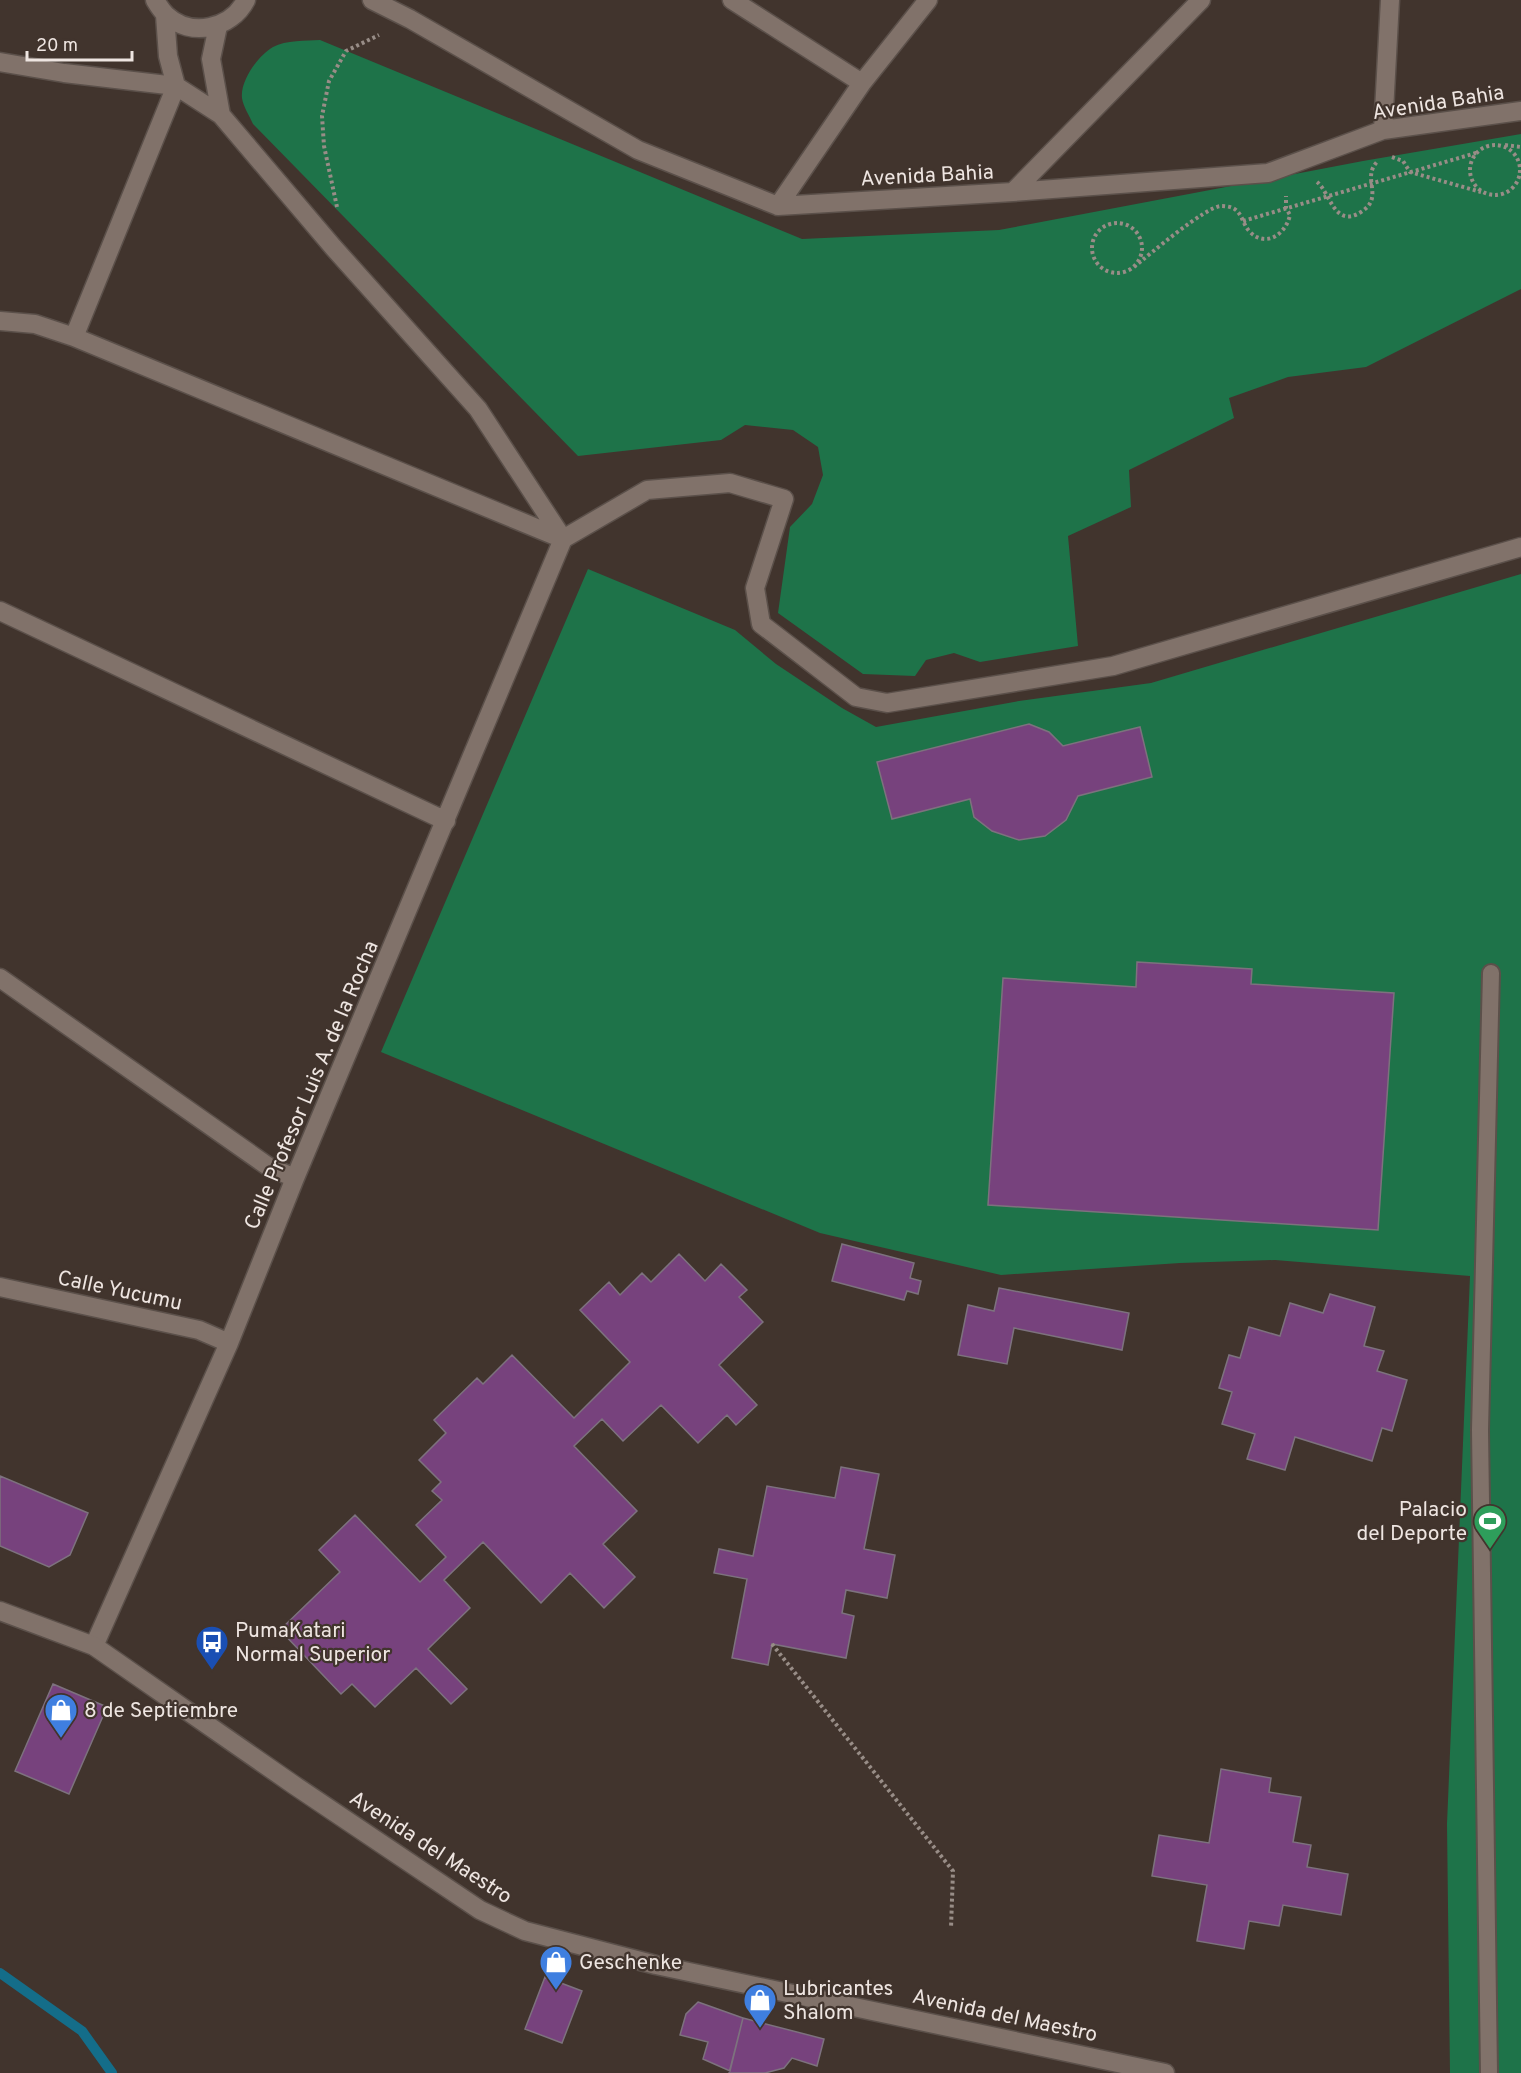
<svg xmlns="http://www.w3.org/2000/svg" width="1521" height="2073" viewBox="0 0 1521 2073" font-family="Overpass,sans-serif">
<rect width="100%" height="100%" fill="#41342d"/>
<path fill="#1e7349" d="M320,40L802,239L999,230L1363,161L1521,134V289L1366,367L1288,377L1229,398L1234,418L1129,470L1131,507L1068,536L1078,646L980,662L954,653L926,660L915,676L863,674L778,613L790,527L812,504L823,475L818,447L793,430L745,425L721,440L578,456L253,124C250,117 243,106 242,98C240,80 259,55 273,47C286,40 306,41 320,40Z
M588,569L735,630L776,664L842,708L876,727L1019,701L1151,683L1521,574V2073H1450L1447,1824L1470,1276L1275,1260L1180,1263L1001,1275L820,1233L381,1052Z"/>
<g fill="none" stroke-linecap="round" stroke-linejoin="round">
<path stroke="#146d89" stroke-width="10" d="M0,1973L82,2031L112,2073"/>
</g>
<path fill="#77427d" stroke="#7d727e" stroke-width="1.5" d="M1029,724L1049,732L1063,746L1140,727L1152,777L1078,796L1066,820L1045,836L1019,840L992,831L974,817L970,799L892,819L877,762Z
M1137,962L1252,969L1251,984L1394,993L1378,1230L988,1205L1003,978L1136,987Z
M842,1244L914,1263L910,1278L921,1281L918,1294L907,1291L904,1300L832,1281Z
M679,1254L705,1281L721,1264L747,1290L739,1297L763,1322L719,1365L757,1405L736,1425L727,1415L698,1443L661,1405L623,1441L602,1419L574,1446L637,1511L603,1544L635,1577L604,1608L570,1573L541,1603L483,1542L444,1580L470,1608L428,1649L467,1689L451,1704L416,1668L375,1707L352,1684L341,1694L280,1630L340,1572L319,1550L355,1515L420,1582L446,1557L416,1525L442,1500L432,1491L441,1482L419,1460L446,1433L434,1420L477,1378L483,1384L512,1355L574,1418L630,1362L580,1310L609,1282L620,1295L642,1273L651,1282Z
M999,1288L1129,1313L1122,1350L1014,1328L1007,1364L958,1355L968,1305L994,1311Z
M1330,1294L1375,1307L1364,1346L1384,1351L1377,1371L1407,1380L1392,1431L1382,1428L1372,1461L1295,1437L1285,1470L1247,1459L1255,1434L1222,1424L1232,1392L1219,1388L1229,1355L1240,1358L1249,1327L1280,1336L1290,1303L1323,1313Z
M841,1467L879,1474L864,1549L895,1555L887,1598L846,1590L842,1613L854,1616L846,1658L772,1644L768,1665L732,1658L747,1579L714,1573L719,1549L753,1556L767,1486L835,1498Z
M0,1476L88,1513L70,1555L49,1567L0,1546Z
M53,1684L107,1707L69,1794L15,1771Z
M1221,1769L1271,1778L1269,1792L1301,1797L1293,1842L1311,1845L1307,1867L1348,1874L1341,1915L1283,1905L1279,1926L1249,1921L1244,1949L1197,1941L1207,1885L1152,1876L1159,1835L1209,1843Z
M545,1977L582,1991L562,2043L525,2029Z
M698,2002L743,2018L730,2071L703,2059L708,2042L680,2035L686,2014Z
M743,2018L824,2039L817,2066L792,2058L784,2068L765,2073H729Z"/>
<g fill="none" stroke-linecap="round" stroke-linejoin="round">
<g stroke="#5b504a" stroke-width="20">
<path id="service" d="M1489,2073L1480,1430L1491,973"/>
</g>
<g stroke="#5b504a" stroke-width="21">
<path id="minor" d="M155,0C158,5 162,11 166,15C191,38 231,29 246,0
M372,0L410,19L638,150L778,206L1013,192L1268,173L1383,130L1521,111
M732,0L862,83
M218,26L211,59L221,115
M0,62L64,73L176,86L221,115L333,247L478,409L563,539
M1383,130L1390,0
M1013,192L1201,0
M778,206L862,83L928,0
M0,321L35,324L74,337L563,539
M74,337L176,86L168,56L165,15
M563,539L647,490L730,483L784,499L755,588L761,624L856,697L887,703L1113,666L1521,547
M0,611L446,821
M0,978L269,1167L295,1178
M0,1287L199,1330L229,1343
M94,1646L229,1343L295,1178L563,539"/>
</g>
<g stroke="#5b504a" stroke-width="21">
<path id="secondary" d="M0,1611L94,1646L294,1785L480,1910L525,1931L656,1965L1165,2073"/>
</g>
<path stroke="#988d87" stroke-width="4" stroke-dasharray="3 3" stroke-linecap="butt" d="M1470 170a25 25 0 1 1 50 0a25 25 0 1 1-50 0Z
M1505,145L1521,147
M1392,157L1403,161L1410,172L1481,192
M1317,182C1330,192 1334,229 1361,212C1385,197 1361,179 1377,162
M337,207L324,146L322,116L329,81L346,51L379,35
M1243,221L1476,153
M1092 248a25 25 0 1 1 50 0a25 25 0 1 1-50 0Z
M1134,267C1150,254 1205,207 1221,206C1227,206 1234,207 1238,212C1243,218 1244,226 1250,232C1266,248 1286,234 1290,215L1286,208V196
M772,1644L953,1871L951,1928"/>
<use href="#service" stroke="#81726a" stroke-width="16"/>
<use href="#minor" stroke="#81726a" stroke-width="18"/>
<use href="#secondary" stroke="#81726a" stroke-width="18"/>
</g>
<defs>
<g id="stadium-pin" transform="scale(1.725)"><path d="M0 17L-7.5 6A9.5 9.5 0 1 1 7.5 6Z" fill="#2e9e5b" stroke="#41342d"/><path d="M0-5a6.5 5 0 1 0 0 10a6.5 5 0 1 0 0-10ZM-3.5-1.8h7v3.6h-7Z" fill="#fff"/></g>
<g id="bus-pin" transform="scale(1.725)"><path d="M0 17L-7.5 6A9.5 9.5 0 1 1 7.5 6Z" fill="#1a4fb4" stroke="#41342d"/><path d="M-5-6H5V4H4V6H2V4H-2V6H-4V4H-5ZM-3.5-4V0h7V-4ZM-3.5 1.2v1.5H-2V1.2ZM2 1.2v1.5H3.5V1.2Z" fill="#fff"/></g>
<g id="shop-pin" transform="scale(1.725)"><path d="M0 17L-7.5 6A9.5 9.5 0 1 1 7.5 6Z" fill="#3f7fe0" stroke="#41342d"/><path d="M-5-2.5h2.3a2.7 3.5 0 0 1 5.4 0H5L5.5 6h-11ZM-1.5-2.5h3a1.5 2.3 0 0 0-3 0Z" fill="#fff"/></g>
</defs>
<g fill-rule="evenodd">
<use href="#stadium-pin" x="1490" y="1521"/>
<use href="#bus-pin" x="212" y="1642"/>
<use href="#shop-pin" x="61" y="1710"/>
<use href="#shop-pin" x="556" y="1962"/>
<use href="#shop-pin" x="760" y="2000"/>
</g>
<g text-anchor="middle" stroke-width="4.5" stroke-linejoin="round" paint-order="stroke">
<g font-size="21" fill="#eee5e1" stroke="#41342d">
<text transform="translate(1438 102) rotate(-9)" y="7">Avenida Bahia</text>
<text transform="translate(927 175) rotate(-3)" y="7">Avenida Bahia</text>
<text transform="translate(311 1085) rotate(-67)" y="7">Calle Profesor Luis A. de la Rocha</text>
<text transform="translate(120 1290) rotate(12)" y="7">Calle Yucumu</text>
<text transform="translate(431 1847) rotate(33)" y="7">Avenida del Maestro</text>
<text transform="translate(1005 2015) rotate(12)" y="7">Avenida del Maestro</text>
</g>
<g font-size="21" fill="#eee5e1" stroke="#41342d" text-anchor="start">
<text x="1467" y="1516" text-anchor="end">Palacio<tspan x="1467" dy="24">del Deporte</tspan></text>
<text x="235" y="1637">PumaKatari<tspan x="235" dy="24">Normal Superior</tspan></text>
<text x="84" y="1717">8 de Septiembre</text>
<text x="579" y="1969">Geschenke</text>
<text x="783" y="1995">Lubricantes<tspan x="783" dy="24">Shalom</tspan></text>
</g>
</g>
<path d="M27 51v9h105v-9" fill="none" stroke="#eee5e1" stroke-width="3"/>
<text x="36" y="51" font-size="18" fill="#eee5e1" stroke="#41342d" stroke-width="4.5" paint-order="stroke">20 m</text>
</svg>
